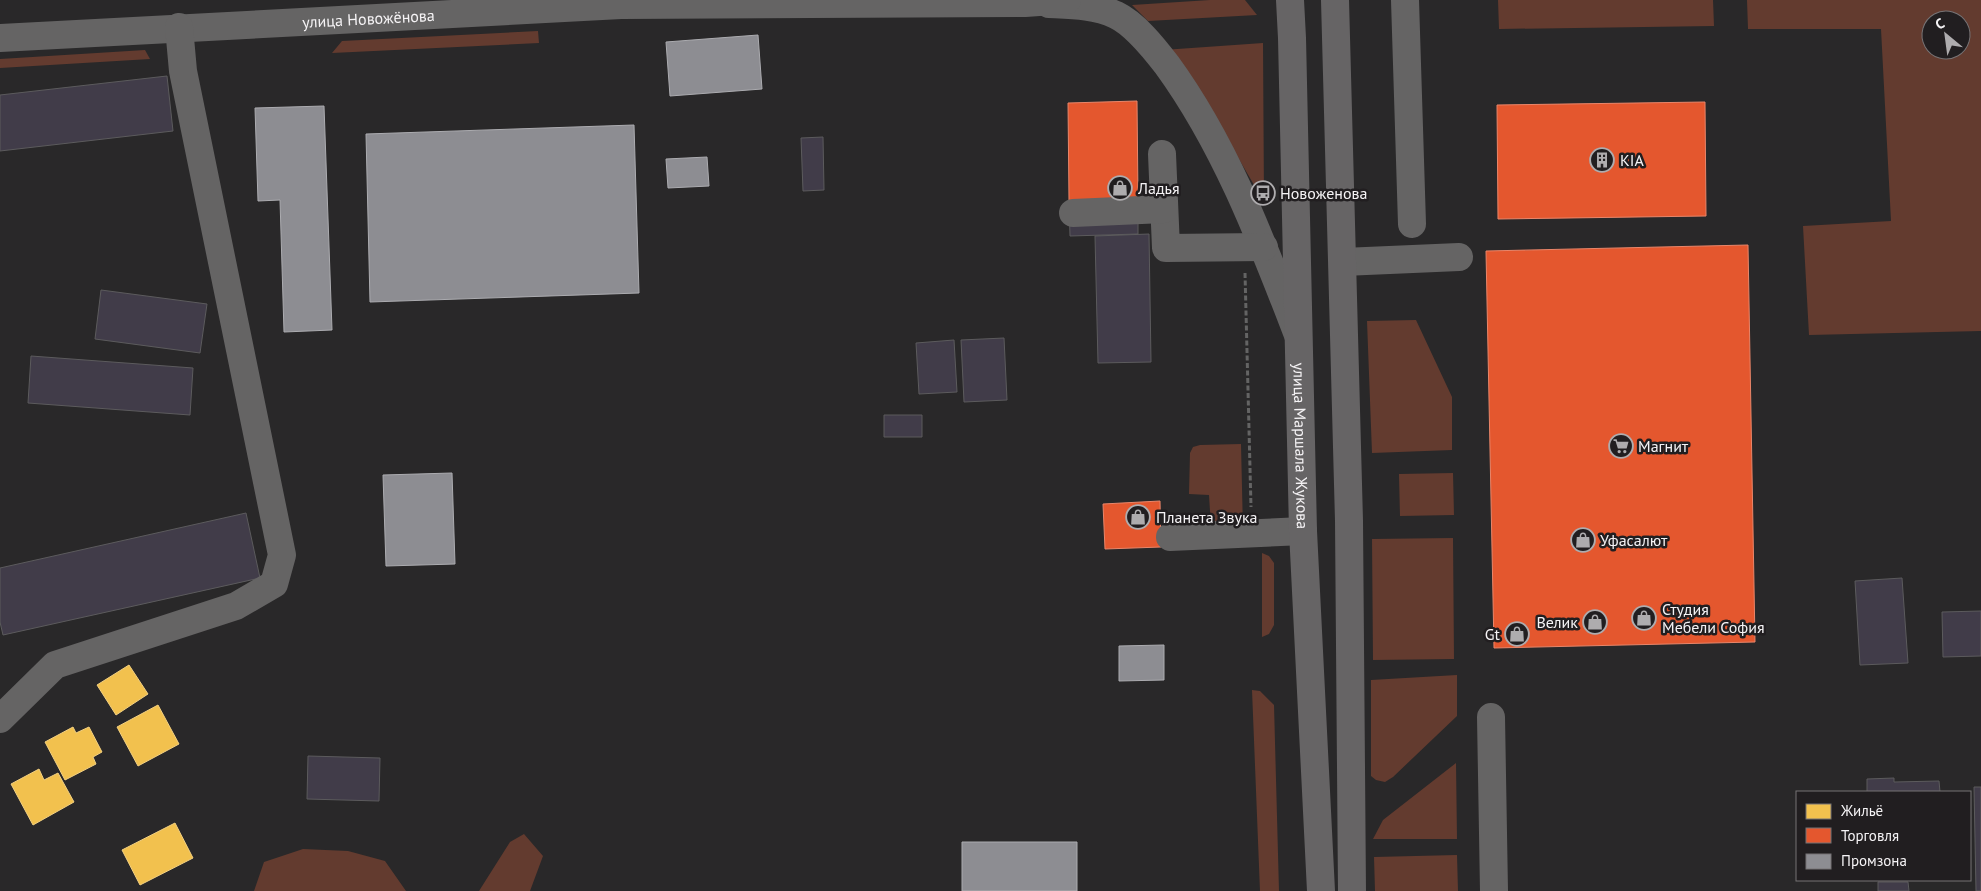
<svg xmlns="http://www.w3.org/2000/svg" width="1981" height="891" viewBox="0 0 1981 891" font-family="'PT Sans',sans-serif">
<rect width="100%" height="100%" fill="#292829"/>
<path fill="#633b2f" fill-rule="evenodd" d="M1210,0H1245L1257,15L1148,21L1132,5Z
M1498,0H1713L1714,26L1499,29Z
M1747,0H1981V331L1809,335L1803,226L1891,221L1881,29H1748ZM1931,20H1961V50H1931Z
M538,31L539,43L332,53L342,41Z
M1263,43L1264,202L1202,96L1163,50Z
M145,50L150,59L0,68V59Z
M1416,320L1452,397V450L1372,453L1367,321Z
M1241,444L1243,531L1211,527L1209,495L1189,494L1190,453L1193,447L1200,445Z
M1453,473L1454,515L1400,516L1399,474Z
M1453,538L1454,659L1373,660L1372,539Z
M1262,553L1269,556L1274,563V625L1269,634L1262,637Z
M1457,675V716L1393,777L1385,782L1376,780L1371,776V680Z
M1252,690L1260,691L1274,705L1279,891H1260Z
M1456,763L1457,839H1373L1383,820Z
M524,834L543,856L530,891H479L510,842Z
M303,849L348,851L385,861L406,891H254L264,862Z
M1457,855L1458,891H1375L1374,857Z"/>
<path fill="#f2c14e" stroke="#f3d080" d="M129,665L148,694L116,715L97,685Z
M158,705L179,744L138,766L117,727Z
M73,727L76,733L89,727L102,752L93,757L96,764L65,780L45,742Z
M39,769L44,780L58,773L74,802L33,825L11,784Z
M175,823L193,858L140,885L122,850Z"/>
<path fill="#e4572e" stroke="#e9866a" d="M1137,101L1138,200L1069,201L1068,103Z
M1705,102L1706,216L1498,219L1497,105Z
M1748,245L1755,642L1494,648L1486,251Z
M1160,501L1161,547L1105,549L1103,504Z"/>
<path fill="#8d8d92" stroke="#acacb0" d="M758,35L762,89L670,96L666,42Z
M324,106L332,330L284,332L280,200L258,201L255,108Z
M634,125L639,293L370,302L366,134Z
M707,157L709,186L668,188L666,159Z
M452,473L455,564L386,566L383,475Z
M1164,645V680L1119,681V646Z
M962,842H1077V891H962Z"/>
<path fill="#413c49" stroke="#5c5b5d" d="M167,76L173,131L0,151V95Z
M823,137L824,190L803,191L801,138Z
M1138,200V234L1070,236L1069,201Z
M1149,234L1151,362L1098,363L1095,236Z
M101,290L207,304L200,353L95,339Z
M1004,338L1007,400L964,402L961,340Z
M954,340L957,392L919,394L916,343Z
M31,356L193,368L190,415L28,403Z
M884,415H922V437H884Z
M246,513L260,578L3,635L0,622V568Z
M1902,578L1908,663L1860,665L1855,581Z
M1981,611V656L1943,657L1942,612Z
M308,756L380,758L379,801L307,799Z
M1894,778V782L1939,781L1940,792H1867V779Z
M1974,787H1981V891H1976Z
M1878,882H1908L1909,891H1878Z"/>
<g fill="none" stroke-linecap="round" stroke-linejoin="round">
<path stroke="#646464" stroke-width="3" stroke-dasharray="5 2.5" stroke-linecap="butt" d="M1245,273L1251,507"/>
<g stroke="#656464" stroke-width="28">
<path d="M1405,0L1412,224"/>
<path d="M1049,4C1071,5 1095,5 1116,15C1135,24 1154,48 1167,65C1226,146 1262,242 1298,335"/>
<path id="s1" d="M0,38L621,5L1025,3L1067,0"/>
<path d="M1162,154L1166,248L1264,247"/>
<path d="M1073,213L1164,209"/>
<path d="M1343,262L1459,257"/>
<path d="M1170,537L1303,531"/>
<path d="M1491,717L1494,891"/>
<path d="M0,719L55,665L236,606L274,584L282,555L183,71L179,27"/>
</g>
<g stroke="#666465" stroke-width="28">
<path id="s2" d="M1290,0L1292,38L1303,531L1321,891"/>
<path d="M1335,0L1349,521L1352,891"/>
</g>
</g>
<defs>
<g id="building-ring" transform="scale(1.25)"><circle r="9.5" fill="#211e20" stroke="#aeacae" stroke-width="1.5"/><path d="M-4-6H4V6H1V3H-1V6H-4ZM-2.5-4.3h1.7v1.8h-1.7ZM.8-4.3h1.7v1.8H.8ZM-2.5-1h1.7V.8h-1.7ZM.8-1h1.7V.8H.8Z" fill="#aeacae"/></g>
<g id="shop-ring" transform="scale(1.25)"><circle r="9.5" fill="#211e20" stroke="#aeacae" stroke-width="1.5"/><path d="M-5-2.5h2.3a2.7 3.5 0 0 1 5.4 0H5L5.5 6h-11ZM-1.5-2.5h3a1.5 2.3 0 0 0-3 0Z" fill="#aeacae"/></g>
<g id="bus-ring" transform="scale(1.25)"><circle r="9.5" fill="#211e20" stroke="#aeacae" stroke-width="1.5"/><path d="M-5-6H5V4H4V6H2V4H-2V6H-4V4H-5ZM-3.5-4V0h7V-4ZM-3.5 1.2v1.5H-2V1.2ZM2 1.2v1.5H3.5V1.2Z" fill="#aeacae"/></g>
<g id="supermarket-ring" transform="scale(1.25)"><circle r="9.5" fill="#211e20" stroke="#aeacae" stroke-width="1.5"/><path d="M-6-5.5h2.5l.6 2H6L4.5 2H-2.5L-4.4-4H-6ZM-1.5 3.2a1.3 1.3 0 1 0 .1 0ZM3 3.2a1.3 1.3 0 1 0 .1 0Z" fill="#aeacae"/></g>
</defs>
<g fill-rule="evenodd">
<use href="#building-ring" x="1602" y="160"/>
<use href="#shop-ring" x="1120" y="188"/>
<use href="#bus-ring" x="1263" y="193"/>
<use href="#supermarket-ring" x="1621" y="446"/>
<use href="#shop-ring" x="1138" y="517"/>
<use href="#shop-ring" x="1583" y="540"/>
<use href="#shop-ring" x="1644" y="618"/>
<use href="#shop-ring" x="1595" y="622"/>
<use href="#shop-ring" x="1517" y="634"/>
</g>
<g text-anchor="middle" stroke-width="5" stroke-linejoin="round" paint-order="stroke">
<g font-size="16" fill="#f5f3f5" stroke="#211e20">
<text dy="6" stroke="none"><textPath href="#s1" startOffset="369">улица Новожёнова</textPath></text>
<text dy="6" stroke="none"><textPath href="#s2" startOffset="446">улица Маршала Жукова</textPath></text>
</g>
<g font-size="16" fill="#f5f3f5" stroke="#211e20" text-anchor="start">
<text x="1620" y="166">KIA</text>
<text x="1138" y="194">Ладья</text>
<text x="1280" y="199">Новоженова</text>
<text x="1638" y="452">Магнит</text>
<text x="1156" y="523">Планета Звука</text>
<text x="1600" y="546">Уфасалют</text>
<text x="1662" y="615">Студия<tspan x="1662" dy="18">Мебели София</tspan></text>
<text x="1578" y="628" text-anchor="end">Велик</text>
<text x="1500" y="640" text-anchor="end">Gt</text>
</g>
</g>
<rect x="1796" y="791" width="175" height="90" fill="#211e20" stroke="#767375"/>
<rect x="1806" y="804" width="25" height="15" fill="#f2c14e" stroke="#767375"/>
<text x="1841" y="816" font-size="15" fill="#f5f3f5">Жильё</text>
<rect x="1806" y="828" width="25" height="15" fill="#e4572e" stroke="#767375"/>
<text x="1841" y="841" font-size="15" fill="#f5f3f5">Торговля</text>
<rect x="1806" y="854" width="25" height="15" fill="#8d8d92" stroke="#767375"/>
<text x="1841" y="866" font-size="15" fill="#f5f3f5">Промзона</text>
<g transform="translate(1946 35) rotate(331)"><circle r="24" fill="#211e20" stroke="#767375"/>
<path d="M0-4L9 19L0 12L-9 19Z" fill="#aeacae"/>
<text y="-8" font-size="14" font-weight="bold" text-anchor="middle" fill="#f5f3f5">С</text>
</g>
</svg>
